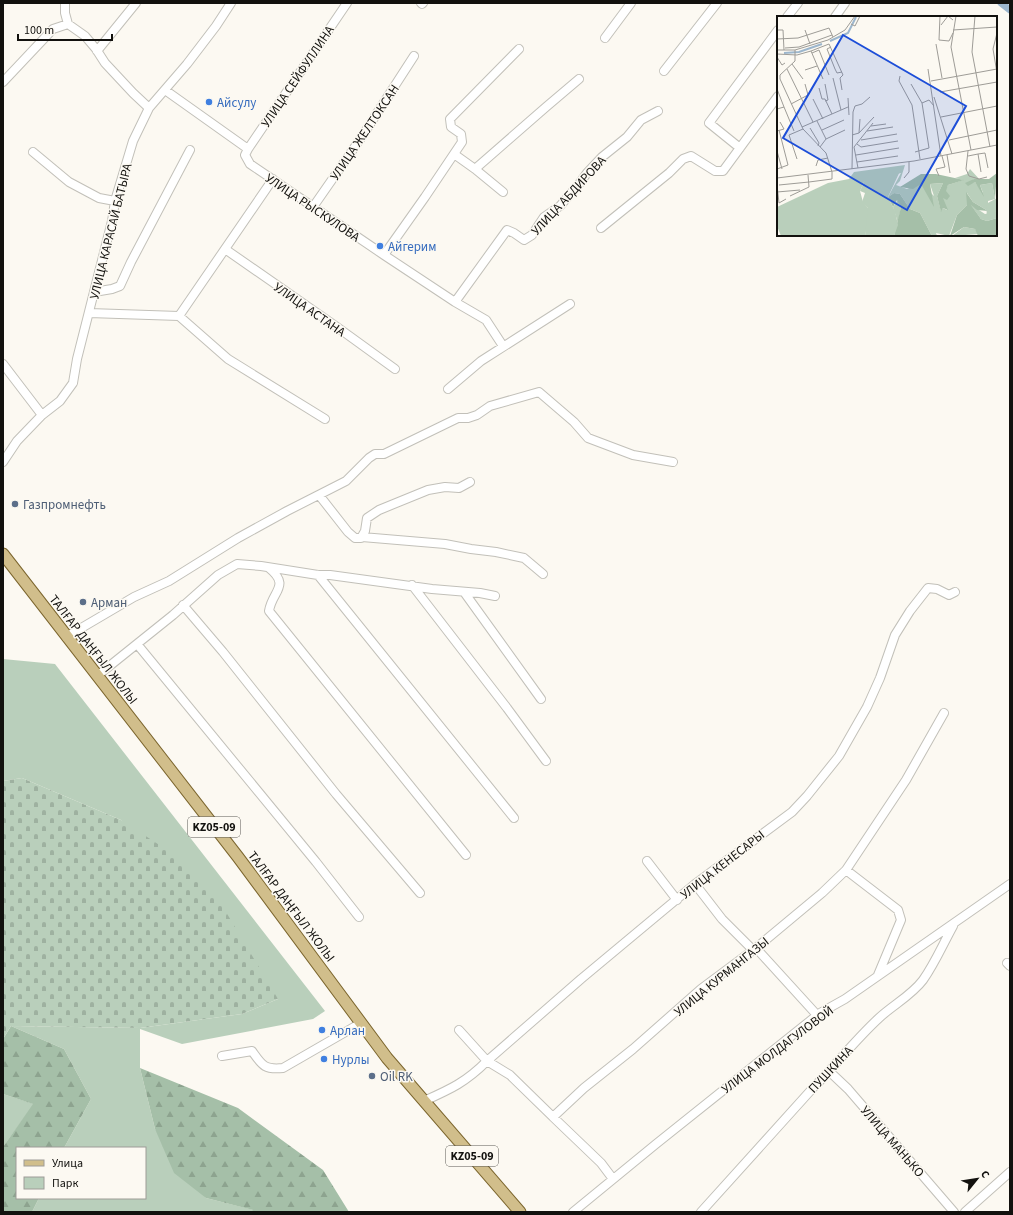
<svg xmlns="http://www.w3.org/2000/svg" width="1013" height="1215" viewBox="0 0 1013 1215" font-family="'Source Sans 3',sans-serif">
<defs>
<pattern id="forest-firs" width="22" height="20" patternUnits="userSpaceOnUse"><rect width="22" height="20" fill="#a5bfa8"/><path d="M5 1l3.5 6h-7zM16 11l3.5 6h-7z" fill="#8da38f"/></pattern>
<pattern id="cemetery-stones" width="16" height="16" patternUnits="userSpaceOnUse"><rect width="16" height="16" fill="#b9cfbb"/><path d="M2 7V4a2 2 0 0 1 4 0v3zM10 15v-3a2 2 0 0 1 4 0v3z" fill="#9eb1a0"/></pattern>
</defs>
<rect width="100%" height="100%" fill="#fcf9f2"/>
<path fill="#b9cfbb" d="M3,659L55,664L325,1011L313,1019L182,1044L140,1029V1068L155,1129L206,1198L254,1210L251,1212H32L39,1198H145V1148H64L91,1099L64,1049L11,1026L140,1028L242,1014L278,999L121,820L22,778L3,781Z
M3,1094L34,1104L3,1147Z"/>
<path fill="url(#forest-firs)" d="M11,1026L64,1049L91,1099L64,1148H17V1198H39L32,1212H3V1147L33,1104L3,1094V1039Z
M140,1068L238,1108L323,1170L349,1212H251L253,1210L206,1198L174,1173L155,1129Z"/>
<path fill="url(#cemetery-stones)" d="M22,778L121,820L164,848L223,907L278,999L242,1014L140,1028L11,1026L3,1039V781Z"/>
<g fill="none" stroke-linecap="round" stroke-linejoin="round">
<path stroke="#9cb6cd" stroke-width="7" d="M1001,3L1010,10"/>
<g stroke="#c2c0b9" stroke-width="10">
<path id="minor" d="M65,3V13L68,24
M347,3L248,149L245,155L250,164L384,255L455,302L486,320L503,346
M421,3L422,4L423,3
M787,17L798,3
M835,17L845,3
M605,38L631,3
M97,51L136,3
M664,71L717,3
M3,82L53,29L68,24L85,36L96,49L105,63L133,93L149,108
M165,90L248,149
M740,148L709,123L778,30
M33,152L69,182L99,198L115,201
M454,154L475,169L546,107L579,79
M475,169L503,192
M313,207L361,138L414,56
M601,228L669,173L683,159L691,156L715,171H723L778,96
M225,249L337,327L395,369
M384,255L425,197L462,142L461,134L451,127L450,119L519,49
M94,292L112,289L120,286L131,262L190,150
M455,302L507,230L514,233L524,240L532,235L544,217L560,206L579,184L587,173L602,157L627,137L641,120L658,111
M89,313L179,316L273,179
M179,316L228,359L325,419
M3,364L42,415
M448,389L481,361L570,304
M3,462L17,441L42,415L60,401L73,383L77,359L112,221L115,201L133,141L149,108L187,64L216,26L231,3
M319,495L348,532L355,538H361L365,531L367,518L379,510L428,490L445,487L459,488L470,482
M362,537L445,544L471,549L496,552L524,558L543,574
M269,568C291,586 272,591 269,611L466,855
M318,575L514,818
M412,585L507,708L546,761
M464,592L541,699
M183,605L223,652L336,794L420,893
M66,637L134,597L169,581L238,538L287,511L346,481L369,458L375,454H384L458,418H468L477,415L490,406L539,392L574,422L588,438L633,455L673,462
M137,644L316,862L359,917
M97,676L173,615L218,575L237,564L261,566L318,575H330L432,589L480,593L495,596
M647,861L677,900
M846,870L898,910L901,920L878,975
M695,884L722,919L753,950
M756,948L817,1015
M1007,963L1010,966
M459,1030L487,1061L510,1075L553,1117L584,1088L633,1049L701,989L756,948L822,893L846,870L906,780L944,713
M222,1056L252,1051C262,1065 264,1070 283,1068L361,1023
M830,1072L848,1089L954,1212
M424,1101C451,1089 466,1082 487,1061L581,979L695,884L792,812L807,796L839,756L867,707L880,678L895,635L910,611L928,588L937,589L949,595L955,592
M553,1117L601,1163L613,1179
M573,1212L656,1144L820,1013L845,999L1010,884
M701,1212L812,1089C835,1066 855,1040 879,1018C893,1005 912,995 923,980C935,963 943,944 953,926
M965,1212L1010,1172"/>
</g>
<g stroke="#7b652d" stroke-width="13">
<path id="major" d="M3,554L238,857L387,1058L520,1212"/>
</g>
<use href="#minor" stroke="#fff" stroke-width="8"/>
<use href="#major" stroke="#d1be8b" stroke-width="11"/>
</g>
<g fill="#3f7fe0" stroke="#fcf9f2" stroke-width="1.5">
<circle cx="209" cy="102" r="4"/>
<circle cx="380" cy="246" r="4"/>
<circle cx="322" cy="1030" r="4"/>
<circle cx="324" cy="1059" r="4"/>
</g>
<g fill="#5c6f8a" stroke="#fcf9f2" stroke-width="1.5">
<circle cx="15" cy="504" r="4"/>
<circle cx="83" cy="602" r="4"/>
<circle cx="372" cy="1076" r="4"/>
</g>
<g text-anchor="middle" stroke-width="3" stroke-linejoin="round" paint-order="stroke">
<g fill="#fcf9f2" stroke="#585752" stroke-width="1">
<rect x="188" y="817" width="52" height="20" rx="3"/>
<rect x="446" y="1146" width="52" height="20" rx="3"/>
</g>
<g font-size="12" font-weight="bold" fill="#12110e">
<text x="214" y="831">KZ05-09</text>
<text x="472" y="1160">KZ05-09</text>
</g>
<g font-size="13" fill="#12110e" stroke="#fcf9f2">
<text transform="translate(297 76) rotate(-56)" y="5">УЛИЦА СЕЙФУЛЛИНА</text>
<text transform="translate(364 132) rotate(-56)" y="5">УЛИЦА ЖЕЛТОКСАН</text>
<text transform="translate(568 195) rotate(-47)" y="5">УЛИЦА АБДИРОВА</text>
<text transform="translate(313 207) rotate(34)" y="5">УЛИЦА РЫСКУЛОВА</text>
<text transform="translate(110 231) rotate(-76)" y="5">УЛИЦА КАРАСАЙ БАТЫРА</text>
<text transform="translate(310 309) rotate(35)" y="5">УЛИЦА АСТАНА</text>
<text transform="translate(94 649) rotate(52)" y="5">ТАЛҒАР ДАҢҒЫЛ ЖОЛЫ</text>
<text transform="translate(722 864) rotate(-38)" y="5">УЛИЦА КЕНЕСАРЫ</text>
<text transform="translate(292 906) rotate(53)" y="5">ТАЛҒАР ДАҢҒЫЛ ЖОЛЫ</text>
<text transform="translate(721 976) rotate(-39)" y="5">УЛИЦА КУРМАНГАЗЫ</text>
<text transform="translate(777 1049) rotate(-37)" y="5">УЛИЦА МОЛДАГУЛОВОЙ</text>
<text transform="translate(830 1069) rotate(-47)" y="5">ПУШКИНА</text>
<text transform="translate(893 1141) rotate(49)" y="5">УЛИЦА МАНЬКО</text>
</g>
<g font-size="13" fill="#366cbe" stroke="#fcf9f2" text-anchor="start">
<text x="217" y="107">Айсулу</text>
<text x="388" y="251">Айгерим</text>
<text x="330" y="1035">Арлан</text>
<text x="332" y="1064">Нурлы</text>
</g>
<g font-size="13" fill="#4e5e75" stroke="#fcf9f2" text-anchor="start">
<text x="23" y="509">Газпромнефть</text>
<text x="91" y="607">Арман</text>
<text x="380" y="1081">Oil RK</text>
</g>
</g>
<g transform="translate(777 16)">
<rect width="220" height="220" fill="#fcf9f2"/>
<path d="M128,149L123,165L119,169L130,173L144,167L157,180L153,168L166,167L160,180L164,195L166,192L170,194L165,181L171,169L186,164L178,162L190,158L193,153L204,165L197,163L193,167L198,166L206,177L203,169L215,167L218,183L211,185V195L196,186L190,177V189L180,199L172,220L159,217L160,220H155L143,197L133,193L123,178L117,177L111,181L124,157L87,166L83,175L86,186L91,192L92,200L88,220H4L0,210V191L51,167L72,163L77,156ZM121,184L124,191L121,207L116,191ZM193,188L208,198L220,195V202L210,205L204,203ZM187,211L198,213L202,218L175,220Z" fill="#b9cfbb"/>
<path d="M220,157L218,183L215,167L203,169L207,181L198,166L191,170L188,167L197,163H212ZM144,158H159L187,164L171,169L169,175L173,180L170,184L166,182L171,194L166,192L164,196L160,180L166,167L153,168L157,191L144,168L136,173L123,171ZM189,176L196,186L211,195L200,194L194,189L204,203L210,205L220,202V220H201L198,213L187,211L173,220L180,199L190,189ZM117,177L123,178L133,193L143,197L155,220H117L124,191L120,184L116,191L111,181Z" fill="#a5bfa8"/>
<path d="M112,153H124L111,181L118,195L121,209L117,220H88L91,192L85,186L88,177L83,175L87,166L97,158ZM220,182V195L210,201L209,188Z" fill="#b9cfbb"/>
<path fill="none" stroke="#9cb6cd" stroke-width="2" d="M53,25L71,17L79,1M7,37L22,36L45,28"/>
<path fill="none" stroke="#9e9c97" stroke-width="1" d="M163,0L162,24L172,25L176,17M179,0L174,31L194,134M198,0L195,36L213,131M74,8L78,10L83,0M164,9L171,0L176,4M0,14H6L7,34M28,14L33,28M176,14L220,11M220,17L216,33L220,57M0,23L21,22L52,12L56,21M159,28L165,62M54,31L50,33L58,53L60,57L65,56M8,32L22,31L55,19M0,34H18L51,24L68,14L78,0M18,34V45L3,59V63L26,113L49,137L55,156V163L32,166M34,35L52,28L66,59L63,62L65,74M35,37L42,34L52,59M0,38L20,39L34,35L46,63M0,41L5,49L8,47M15,48L26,63M10,53L36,106M151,53L164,140M28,54L40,50M123,60L122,65L135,89L143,143M56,62L64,94M154,65L220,53M48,68L51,84L48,85M134,68L145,87L152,132L138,136M42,72L45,83H48L55,98M0,73L7,91L0,93M163,76L220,66M157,81L175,138M71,82L72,99M36,83L46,103M145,87L152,84L157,90M14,88L31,79L28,68M7,91L17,115M164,101L220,90M40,105L49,123L43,131M94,110L109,108M25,111L71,91M33,112L42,127L41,130M45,114L67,104M0,115L7,113L3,106M90,115L116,111M82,117L97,101M75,119L82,117L83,103M49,123L68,114M84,124L120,118M172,124L220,114M80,128L84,131L121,125M0,135L5,153M191,135L189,153L192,160L202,163L210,161M201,138L208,137L211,152M79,139L122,132M170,139L173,157M191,140L201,138L204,156M20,143L12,119L26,113M80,146L121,140M39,150L41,144L51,142M81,152L77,131L96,107M0,153L11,149L2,114M75,153L76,96L78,90L85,88L93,81M162,160L159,153L168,151L165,140M0,162L137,145L220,129M127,162L132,156V146M0,169L2,187L9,183M2,169L32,166M0,176L23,174M13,180L32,171L31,159"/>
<path fill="#1d4ed8" fill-opacity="0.15" stroke="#1d4ed8" stroke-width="2" d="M66,19L189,90L130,194L6,122Z"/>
<rect width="220" height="220" fill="none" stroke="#12110e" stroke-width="2"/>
</g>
<rect width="1013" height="1215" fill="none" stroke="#12110e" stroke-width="8"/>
<rect x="16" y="1147" width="130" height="52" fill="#fcf9f2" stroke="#9e9c97"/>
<rect x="24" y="1160" width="20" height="6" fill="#d1be8b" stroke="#9e9c97"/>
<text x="52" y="1167" font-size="12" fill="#12110e">Улица</text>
<rect x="24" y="1177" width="20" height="12" fill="#b9cfbb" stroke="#9e9c97"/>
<text x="52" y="1187" font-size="12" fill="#12110e">Парк</text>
<g transform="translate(977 1179) rotate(60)" stroke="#fcf9f2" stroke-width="3" paint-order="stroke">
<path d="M0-3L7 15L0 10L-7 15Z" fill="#12110e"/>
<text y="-6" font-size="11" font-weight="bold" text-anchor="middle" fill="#12110e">С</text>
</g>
<path d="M18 34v6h94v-6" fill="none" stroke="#12110e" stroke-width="2"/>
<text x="24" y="34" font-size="12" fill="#12110e" stroke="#fcf9f2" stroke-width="3" paint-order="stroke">100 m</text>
</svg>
